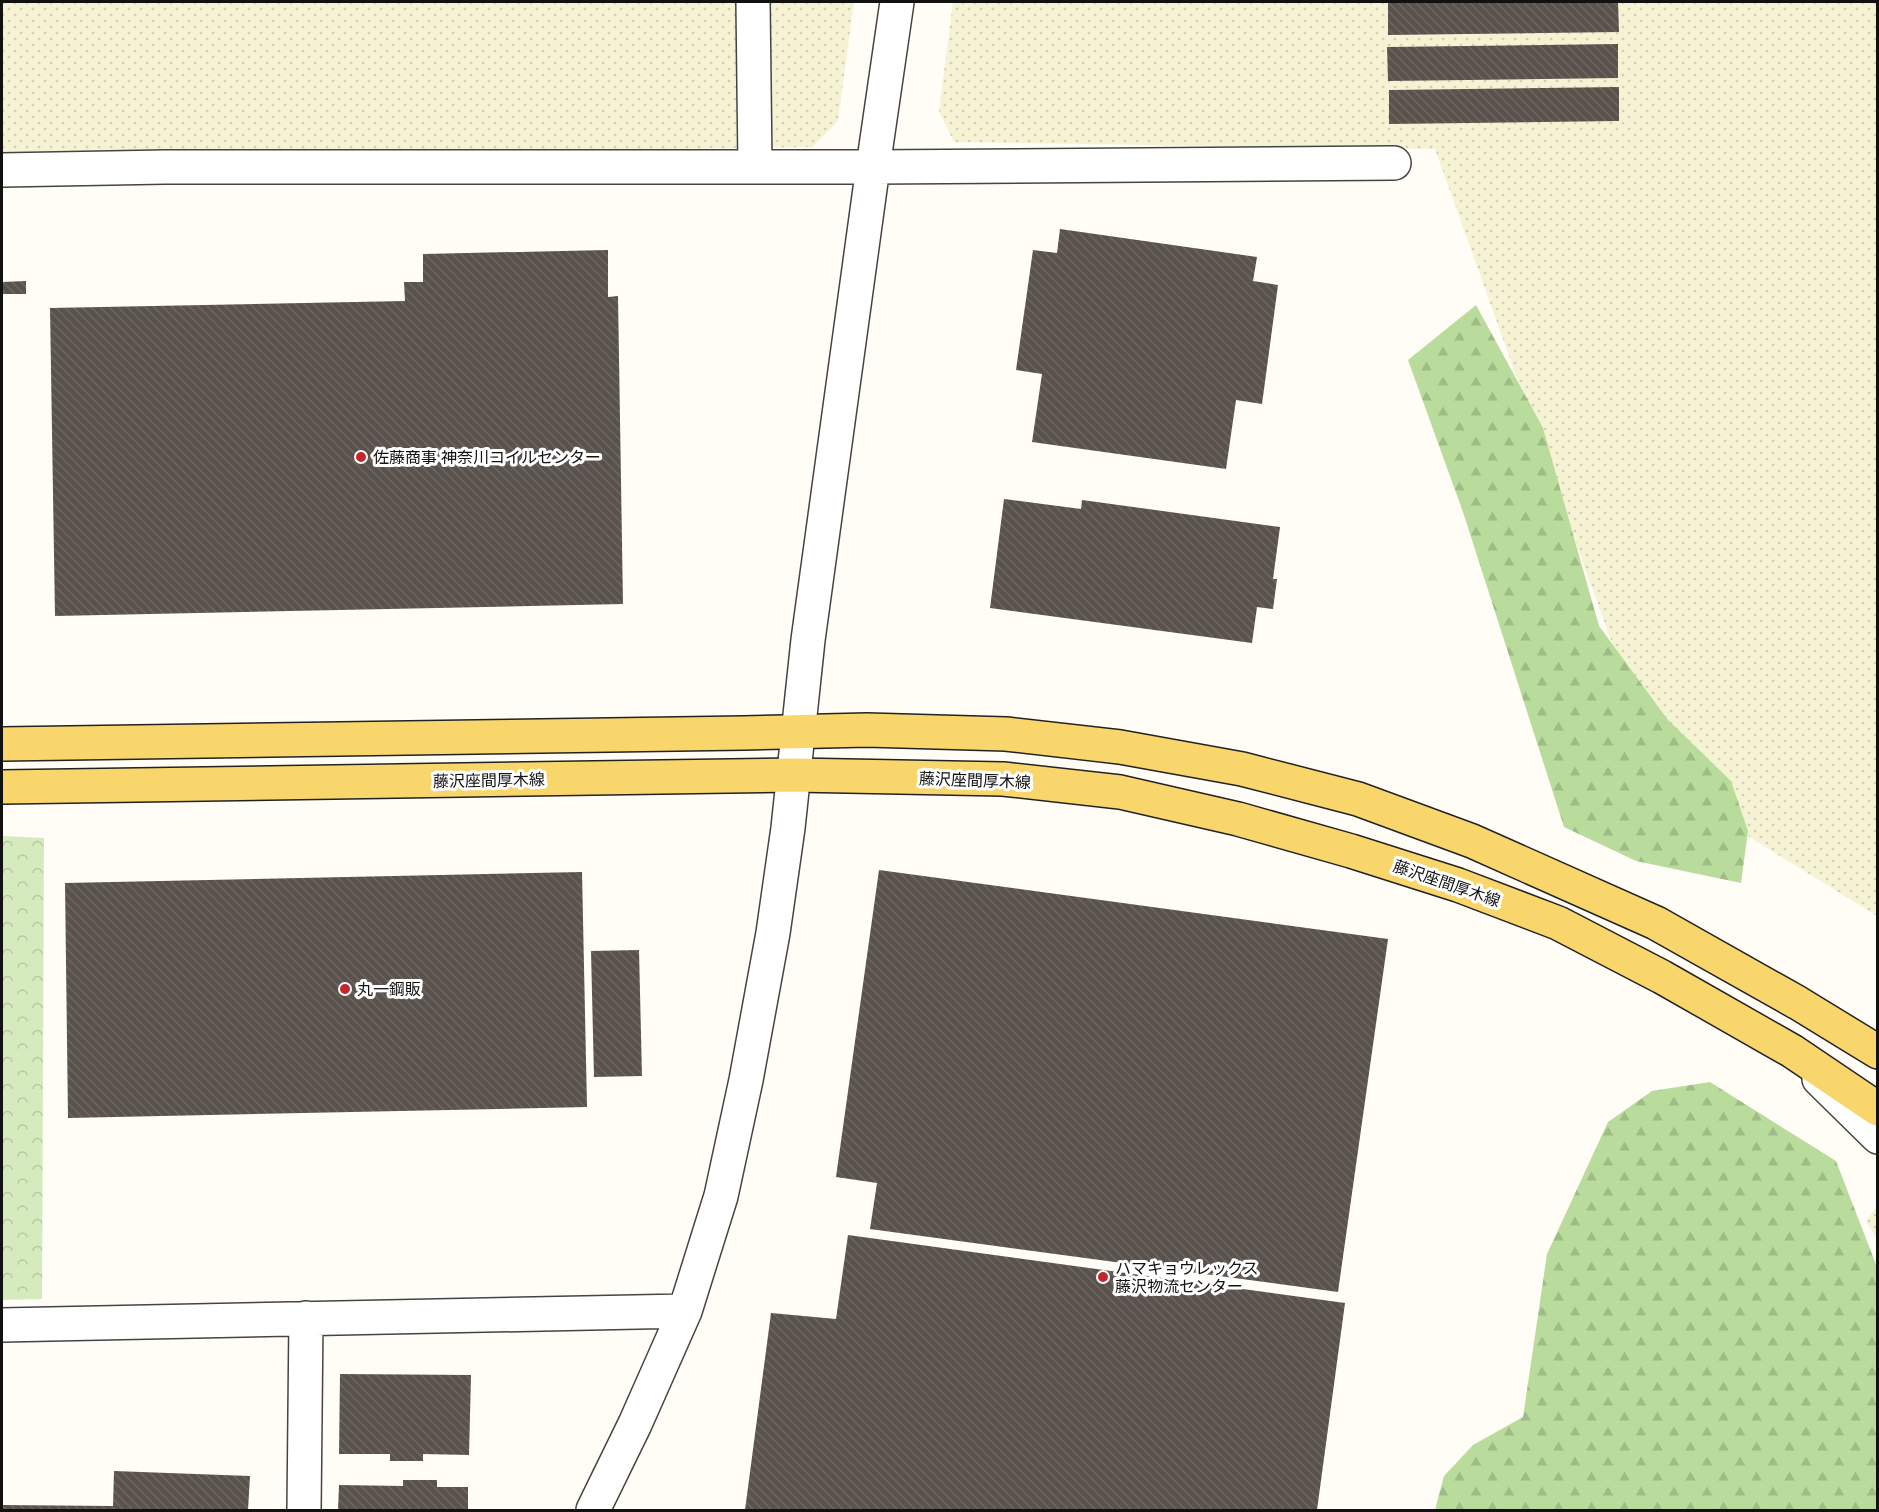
<svg xmlns="http://www.w3.org/2000/svg" width="1879" height="1512" viewBox="0 0 1879 1512" font-family="'Times New Roman','Noto Sans JP',serif">
<defs>
<pattern id="farmland-dots" width="8" height="8" patternUnits="userSpaceOnUse" patternTransform="scale(1.5)"><rect width="8" height="8" fill="#f6f3d4"/><path d="M2 2h.1M6 6h.1" fill="none" stroke="#d2cfb5" stroke-width="1.8" stroke-linecap="round"/></pattern>
<pattern id="forest-firs" width="22" height="20" patternUnits="userSpaceOnUse" patternTransform="scale(1.5)"><rect width="22" height="20" fill="#b9dc9c"/><path d="M5 1l3.5 6h-7zM16 11l3.5 6h-7z" fill="#9ebc85"/></pattern>
<pattern id="park-crowns" width="20" height="18" patternUnits="userSpaceOnUse" patternTransform="scale(1.5)"><rect width="20" height="18" fill="#d5ebbd"/><path d="M2 6a3 3 0 1 1 6 0M12 15a3 3 0 1 1 6 0" fill="none" stroke="#b6c8a1"/></pattern>
<pattern id="building-back-hatch" width="6" height="6" patternUnits="userSpaceOnUse" patternTransform="scale(1.5)"><rect width="6" height="6" fill="#5a524d"/><path d="M-1 5l2 2M0 0l6 6M5-1l2 2" fill="none" stroke="#6d6662"/></pattern>
</defs>
<rect width="100%" height="100%" fill="#fffdf5"/>
<path fill="url(#farmland-dots)" d="M2,2H854L838,121L812,147L2,158Z
M953,2H1877V916L1662,783L1435,149L954,142L939,111Z
M1877,1206V1240L1866,1221Z"/>
<path fill="url(#forest-firs)" d="M1476,305L1543,428L1599,626L1668,720L1731,781L1748,831L1741,883L1636,861L1564,827L1463,512L1408,360Z
M1710,1082L1836,1161L1877,1267V1510H1435L1444,1476L1473,1445L1523,1417L1547,1254L1608,1122L1652,1091Z"/>
<path fill="url(#park-crowns)" d="M2,836L44,838L42,1299L2,1300Z"/>
<path fill="url(#building-back-hatch)" d="M1388,2H1618L1619,32L1388,35Z
M1618,44V78L1388,81L1387,47Z
M1619,87V121L1389,124V90Z
M1060,229L1257,257L1253,281L1278,285L1262,404L1236,400L1226,469L1032,442L1042,374L1016,370L1033,250L1057,253Z
M608,250V297L618,296L623,604L55,616L50,308L405,301L404,282H423V254Z
M26,281V294H2V282Z
M1004,499L1081,509L1082,500L1280,527L1273,579H1277L1273,609L1257,607L1252,643L990,608Z
M879,870L1388,939L1338,1292L870,1229L877,1183L836,1177Z
M582,872L587,1107L68,1118L65,883Z
M639,950L642,1076L594,1077L591,951Z
M848,1235L1345,1303L1317,1510H745L771,1313L836,1319Z
M340,1374L471,1375L469,1455L423,1454V1461H390V1454H339Z
M114,1471L250,1476L248,1510H2V1505L113,1506Z
M403,1480H437V1487H468V1510H338L339,1485L403,1486Z"/>
<g fill="none" stroke-linecap="round" stroke-linejoin="round">
<g stroke="#444" stroke-width="36">
<path id="minor" d="M753,2L755,167
M2,170L165,167H873L1394,163
M1819,1079L1878,1137
M2,1325L685,1311
M304,1510L306,1318
M593,1510L635,1424L685,1311L721,1196L746,1080L773,933L788,828L808,640L873,167L897,2"/>
</g>
<g stroke="#222" stroke-width="36">
<path id="major" d="M2,744L744,733L867,730L1006,734L1120,747L1242,769L1358,799L1472,841L1656,923L1798,1003L1878,1052
M2,787L795,775L1003,779L1120,792L1238,819L1351,851L1458,885L1558,923L1662,977L1792,1051L1878,1109"/>
</g>
<use href="#minor" stroke="#fff" stroke-width="33"/>
<use href="#major" stroke="#f9d66b" stroke-width="33"/>
</g>
<g fill="#c4262e" stroke="#fff" stroke-width="2">
<circle cx="361" cy="457" r="6"/>
<circle cx="345" cy="989" r="6"/>
<circle cx="1103" cy="1277" r="6"/>
</g>
<g text-anchor="middle" stroke-width="6" stroke-linejoin="round" paint-order="stroke">
<g font-size="16" fill="#111" stroke="#fff" text-anchor="start">
<text x="373" y="463">佐藤商事 神奈川コイルセンター</text>
<text x="357" y="995">丸一鋼販</text>
<text x="1115" y="1274">ハマキョウレックス<tspan x="1115" dy="18">藤沢物流センター</tspan></text>
</g>
<g font-size="16" fill="#111" stroke="#fff">
<text transform="translate(489 780) rotate(-1)" y="6">藤沢座間厚木線</text>
<text transform="translate(975 780) rotate(2)" y="6">藤沢座間厚木線</text>
<text transform="translate(1447 883) rotate(19)" y="6">藤沢座間厚木線</text>
</g>
</g>
<rect width="1879" height="1512" fill="none" stroke="#111111" stroke-width="6"/>
</svg>
